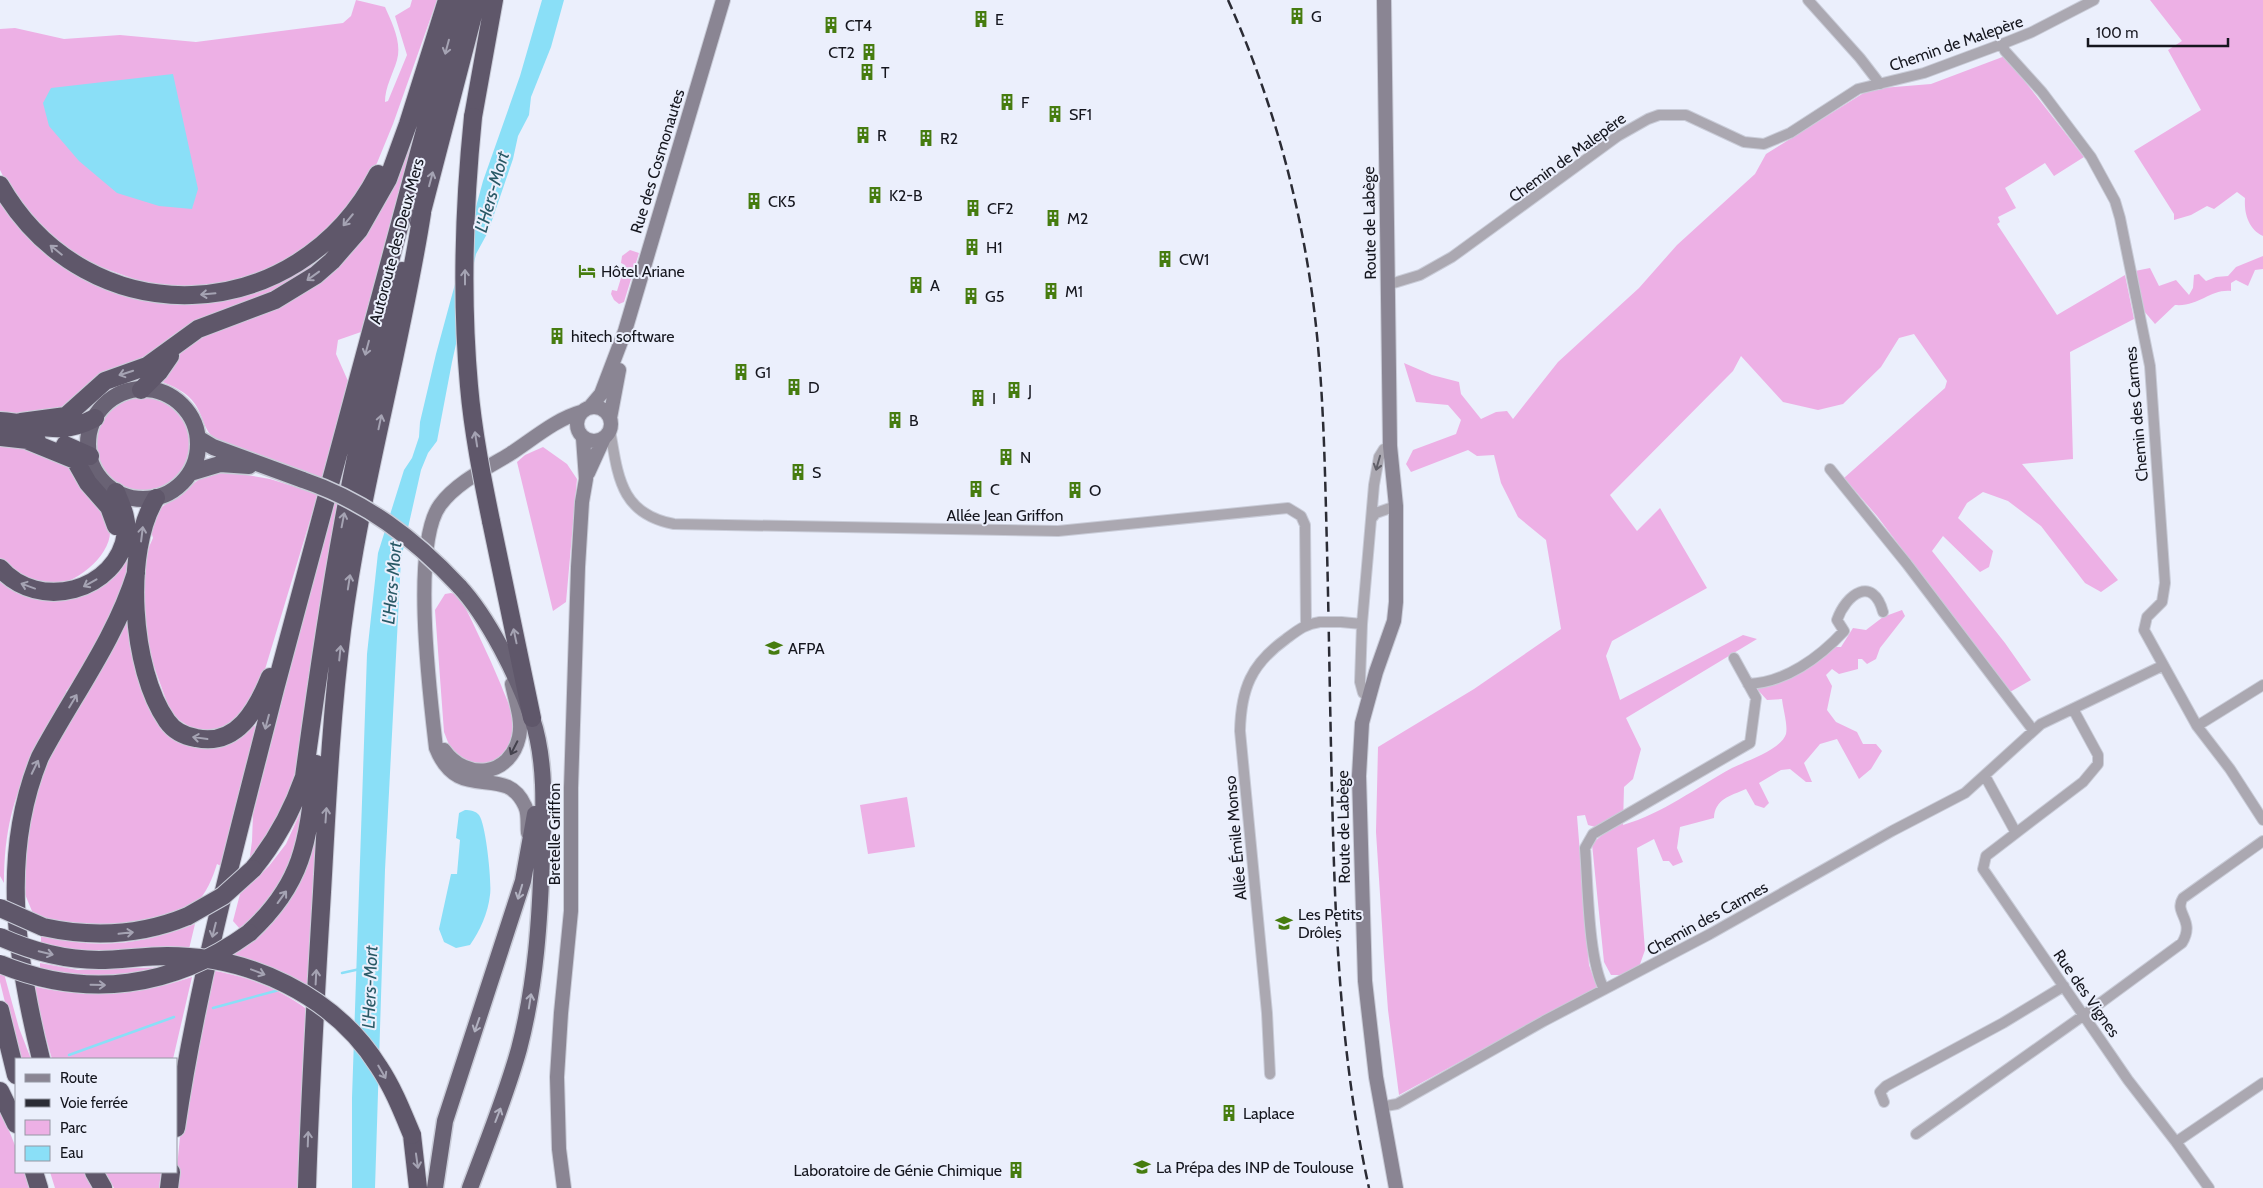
<svg xmlns="http://www.w3.org/2000/svg" width="2263" height="1188" viewBox="0 0 2263 1188" font-family="Cabin,sans-serif">
<rect width="100%" height="100%" fill="#ebeffc"/>
<path fill="#edb0e5" d="M356,0L385,7C392,23 402,42 397,60C393,74 385,87 385,102L388,101L407,55L395,16L410,7L412,0H437L393,124L377,163L361,192L344,215L292,259L247,279L197,288L148,284L87,262L51,237L8,186L0,170V29L15,28L64,39L120,35L196,42L343,23L351,16Z
M2150,0H2263V236C2248,229 2244,213 2245,198L2237,192L2214,209L2207,206L2191,215L2174,220V214L2134,151L2201,110L2168,50L2182,41Z
M2005,56L2084,157L2054,176L2045,163L2005,188L2016,208L1998,217L2000,222L1997,224L2057,315L2125,275L2134,319L2070,352L2073,459L2022,464L2118,580L2101,592L2085,583L2041,526L2008,501L1983,492L1967,503L1958,518L1993,551L1989,567L1980,572L1943,536L1932,551L2005,643L2031,680L2010,692L1877,516L1844,478L1945,388L1947,381L1914,334L1899,338L1881,367L1843,404L1818,410L1783,402L1741,356L1733,371L1610,495L1637,531L1660,508L1707,588L1612,641L1606,656L1620,700L1743,635L1757,639L1626,718L1641,749L1633,779L1624,787L1623,825C1664,813 1695,788 1732,768C1746,761 1781,750 1786,734C1788,725 1783,709 1782,699L1767,700L1757,689L1766,679L1796,668L1826,647H1841L1853,628L1866,630L1883,617L1902,610L1905,616L1880,648L1876,659L1867,664L1862,659H1858V669L1839,674L1832,669L1826,675L1832,686L1827,710L1836,722L1857,732L1863,744H1876L1882,751L1871,769L1859,779L1837,739L1820,744L1804,763L1812,782H1806L1790,769L1781,770L1759,783L1769,803L1764,808L1755,805L1746,789C1730,796 1715,799 1714,818L1680,827L1677,848L1683,862L1673,866L1669,861H1663L1654,839L1637,848L1645,950L1639,967L1620,975H1611L1604,962L1592,844L1602,835L1599,828L1588,825L1585,815L1577,816L1589,965L1597,987L1399,1095L1388,1010L1384,957L1376,832L1378,747L1474,689L1561,629L1546,540L1518,517L1501,483L1494,455L1477,456L1468,450L1411,472L1406,464L1413,450L1456,434L1461,420L1448,405L1416,402L1404,363L1432,375L1459,382L1461,394L1481,419L1496,412L1507,411L1513,419L1558,362L1639,288L1677,245L1755,174L1766,154L1870,89L1931,84Z
M411,135L414,137L361,332L338,340L336,354L348,381L322,479L217,440C203,431 204,417 195,404C187,392 173,386 160,381L171,359L195,338L307,288Z
M0,197L14,218L36,243L95,282L220,298L338,237L341,240C318,261 295,282 267,294C222,314 189,316 152,353L65,408L39,415L0,412Z
M630,250L639,253L624,302L619,304L614,300L611,294L612,290L617,291L625,265L621,263L622,256Z
M2263,256V269L2255,270L2248,286L2236,280L2231,283V291C2210,289 2199,307 2175,305L2155,324L2138,304L2135,271L2150,268L2159,286L2176,280L2189,295L2193,288L2194,275L2199,274L2206,281L2216,277L2228,276L2236,267Z
M96 444a47 47 0 1 1 94 0a47 47 0 1 1-94 0Z
M0,444C13,446 61,455 70,463C78,470 110,521 110,531C111,560 62,595 35,584C24,580 13,570 3,563L0,559Z
M543,447L567,464L577,479L566,602L553,611L517,462L525,455Z
M223,471L270,479L318,494L263,676L249,707L229,725L215,731L193,729L176,718L169,708L152,661L143,614L144,572L149,547L153,538L151,531L158,510L201,478Z
M333,500L338,502L324,582L303,737L293,787L285,807L249,863L252,841L253,814Z
M135,520C142,566 97,659 66,691L69,696C28,764 4,801 4,883L0,876V576L10,585L91,587Z
M451,593L459,595C474,625 488,654 501,685C505,696 512,709 513,721C516,749 490,776 462,760C452,755 448,742 444,732L435,610L445,594Z
M128,616L178,739L253,725L257,728L221,866L217,864C213,877 206,895 195,904C177,918 133,925 110,927C86,929 57,923 34,916L22,887L26,912L14,882L28,791Z
M907,797L915,847L868,854L860,805Z
M305,802L297,857L266,911L240,929L233,921L240,894L269,866L286,844Z
M319,832L309,988L276,970L233,955C281,922 302,888 315,833Z
M195,924L189,949L80,952L41,945V935C97,950 141,945 195,924Z
M0,959L19,1028L31,1059H19L0,982Z
M40,963L78,970L168,967C126,981 84,976 40,971Z
M210,970C246,976 279,988 308,1010L301,1188H175L182,1116Z
M192,977L173,1059H52L31,986C90,999 135,996 192,977Z
M0,1108L16,1148V1172H26L32,1188H0Z
M50,1172H86L94,1188H55Z
M105,1172H161L159,1188H114Z"/>
<path fill="#8adff7" d="M542,0H564L551,47L531,97L529,115L518,136L513,159L488,232L476,254L452,362L437,441L428,453L421,470L401,559L385,870L375,1188H352V1098L367,654L378,553L404,470L412,458L419,437L420,422L436,354L483,181L520,76Z
M173,74L198,189L192,209L159,206L117,193L79,161L49,126L43,103L51,88Z
M465,810C470,810 476,811 479,815C486,824 492,884 490,895C488,913 480,931 470,945L456,948L444,942L439,929L451,874H457L460,840L456,838L459,813Z"/>
<g fill="none" stroke-linecap="round" stroke-linejoin="round">
<path stroke="#8adff7" stroke-width="2.5" d="M342,973L360,969
M213,1008L279,990
M69,1055L174,1017"/>
<g stroke="#c9ccd8" stroke-width="12">
<path id="minor" d="M1808,0L1860,58L1880,84
M2002,44L2005,51L2042,92L2091,157L2115,201L2120,218L2150,366L2165,583L2162,602L2147,617L2144,630L2197,726L2230,769L2263,820
M1387,285L1420,275L1452,257L1618,136L1648,119L1659,115H1686L1744,142L1764,144L1790,133L1858,89L1924,73L2002,44L2032,32L2094,0
M610,430C618,476 620,514 674,524L1058,531L1288,508L1301,516L1305,525L1306,624
M1830,469L1907,564L2033,730
M1372,518L1376,513L1396,506
M1341,622L1362,624
M1748,684C1785,683 1820,657 1844,631L1837,620C1846,594 1873,575 1883,612
M1369,696L1363,693L1360,682L1362,624L1374,485L1379,457L1384,449L1390,446
M2197,726L2263,685
M1985,776L2016,833L1986,856L1983,869L2128,1080L2176,1142L2263,1083
M2016,833L2083,782L2098,764V755L2073,709
M1604,989C1588,959 1588,884 1585,848L1593,834L1750,743L1756,698L1734,658
M1270,1074L1267,1013L1240,731C1241,689 1251,664 1286,639C1298,630 1305,624 1320,622
M1884,1102L1880,1092L1886,1086L2003,1023L2064,986
M1380,1107L1397,1104L1544,1021L1710,934L1892,831L1965,793L2041,724L2162,666
M1916,1134L2084,1015L2182,943C2196,920 2173,913 2183,898L2263,841
M2176,1142L2209,1188"/>
</g>
<g stroke="#c9ccd8" stroke-width="16">
<path id="secondary" d="M1384,0L1390,446L1396,506V602L1394,621L1376,672L1362,723L1359,776L1365,981L1376,1077L1396,1188
M577 424a17 17 0 1 1 34 0a17 17 0 1 1-34 0Z
M590,407L601,394L625,331L723,0
M610,418L619,370
M588,473L604,438
M444,750C466,781 510,777 519,737C523,720 515,700 512,684
M528,833C527,825 529,814 525,806C505,761 459,806 436,748C430,696 411,545 440,505C457,482 487,468 510,454C533,439 556,419 581,412
M564,1188L559,1149L557,1077L561,1013L571,911V788L578,567L582,502L586,479L583,438"/>
</g>
<g stroke="#c9ccd8" stroke-width="19">
<path id="trunk" d="M88 444a55 55 0 1 1 110 0a55 55 0 1 1-110 0Z
M198,438L213,447L303,480
M190,473L220,464L249,466
M459,586C488,617 518,677 532,718C546,760 544,809 542,853C540,919 536,984 519,1049C506,1096 487,1142 470,1188
M435,1188L445,1121L523,881L535,814"/>
</g>
<g stroke="#c9ccd8" stroke-width="20">
<path id="motorway" d="M473,117L494,0
M0,185C88,338 298,329 378,174
M419,223L477,0
M141,390L159,372L170,356
M0,421C40,423 57,438 95,418
M21,422L66,416L105,381L147,366L198,329L275,300L316,275L332,261L359,230L388,179L408,124L447,0
M0,437L37,441
M26,440L75,460L88,483L109,507L116,526
M65,445L90,456
M156,498C123,551 131,670 167,721C174,731 184,736 196,738C237,747 257,709 270,677
M491,521L532,718
M0,568C38,612 118,592 126,533C128,518 121,505 116,492
M253,869C276,841 292,811 304,777C327,607 353,437 402,271
M43,927C93,938 140,936 188,916
M249,933C306,881 308,837 316,764
M0,1010L16,1075
M41,1059C16,958 0,854 40,757C73,695 115,640 136,573
M0,1091L16,1124
M176,1128C198,979 238,835 275,689C335,459 399,230 460,0
M412,1135L418,1188
M34,1172L39,1188
M94,1172L103,1188
M169,1188L171,1172
M307,1188C310,1089 316,990 322,892C327,804 331,717 342,630C360,489 400,353 422,213"/>
</g>
<use href="#minor" stroke="#aba8b1" stroke-width="10"/>
<use href="#secondary" stroke="#8a8593" stroke-width="14"/>
<use href="#trunk" stroke="#696274" stroke-width="16"/>
<use href="#motorway" stroke="#5f576a" stroke-width="18"/>
<path stroke="#2b2c35" stroke-width="2.5" stroke-dasharray="10 5" stroke-linecap="butt" d="M1228,0C1274,102 1304,214 1316,326C1324,400 1325,475 1327,549C1329,630 1330,711 1332,791C1335,925 1340,1057 1369,1188"/>
<g stroke="#c9ccd8" stroke-width="12" stroke-linecap="butt">
<path id="minor-bridge" d="M1320,622H1341"/>
</g>
<g stroke="#c9ccd8" stroke-width="19" stroke-linecap="butt">
<path id="trunk-bridge" d="M303,480C365,501 414,538 459,586"/>
</g>
<g stroke="#c9ccd8" stroke-width="20" stroke-linecap="butt">
<path id="motorway-bridge" d="M473,117C464,206 461,297 469,386C473,432 482,477 491,521
M0,908L43,927
M188,916L223,896L253,869
M0,937C31,951 64,960 99,960C121,960 144,956 167,956C249,956 334,995 379,1067C393,1088 402,1111 412,1135
M0,964C87,1000 173,988 249,933"/>
</g>
<use href="#minor-bridge" stroke="#aba8b1" stroke-width="10"/>
<use href="#trunk-bridge" stroke="#696274" stroke-width="16"/>
<use href="#motorway-bridge" stroke="#5f576a" stroke-width="18"/>
</g>
<defs><path id="oneway-shaft" d="M-6 0H5M1.5-3L5.5 0L1.5 3" fill="none" stroke-width="1.6" stroke-linecap="round" stroke-linejoin="round" transform="scale(1.25)"/></defs>
<g stroke="#a5a3b3">
<use href="#oneway-shaft" transform="translate(447 47) rotate(105)"/>
<use href="#oneway-shaft" transform="translate(431 179) rotate(-75)"/>
<use href="#oneway-shaft" transform="translate(348 220) rotate(130)"/>
<use href="#oneway-shaft" transform="translate(56 250) rotate(-141)"/>
<use href="#oneway-shaft" transform="translate(313 276) rotate(144)"/>
<use href="#oneway-shaft" transform="translate(465 277) rotate(-90)"/>
<use href="#oneway-shaft" transform="translate(208 294) rotate(175)"/>
<use href="#oneway-shaft" transform="translate(367 348) rotate(105)"/>
<use href="#oneway-shaft" transform="translate(126 373) rotate(162)"/>
<use href="#oneway-shaft" transform="translate(380 422) rotate(-78)"/>
<use href="#oneway-shaft" transform="translate(476 439) rotate(-99)"/>
<use href="#oneway-shaft" transform="translate(343 520) rotate(-79)"/>
<use href="#oneway-shaft" transform="translate(142 534) rotate(-83)"/>
<use href="#oneway-shaft" transform="translate(349 582) rotate(-81)"/>
<use href="#oneway-shaft" transform="translate(90 583) rotate(151)"/>
<use href="#oneway-shaft" transform="translate(28 586) rotate(-160)"/>
<use href="#oneway-shaft" transform="translate(515 636) rotate(-102)"/>
<use href="#oneway-shaft" transform="translate(340 653) rotate(-84)"/>
<use href="#oneway-shaft" transform="translate(73 701) rotate(-59)"/>
<use href="#oneway-shaft" transform="translate(267 722) rotate(105)"/>
<use href="#oneway-shaft" transform="translate(200 738) rotate(-172)"/>
<use href="#oneway-shaft" transform="translate(35 767) rotate(-64)"/>
<use href="#oneway-shaft" transform="translate(326 815) rotate(-86)"/>
<use href="#oneway-shaft" transform="translate(282 897) rotate(-54)"/>
<use href="#oneway-shaft" transform="translate(214 930) rotate(104)"/>
<use href="#oneway-shaft" transform="translate(126 933) rotate(-6)"/>
<use href="#oneway-shaft" transform="translate(46 953) rotate(13)"/>
<use href="#oneway-shaft" transform="translate(258 972) rotate(21)"/>
<use href="#oneway-shaft" transform="translate(316 977) rotate(-87)"/>
<use href="#oneway-shaft" transform="translate(98 985) rotate(1)"/>
<use href="#oneway-shaft" transform="translate(382 1072) rotate(60)"/>
<use href="#oneway-shaft" transform="translate(308 1139) rotate(-88)"/>
<use href="#oneway-shaft" transform="translate(417 1161) rotate(82)"/>
</g>
<use stroke="#605f68" href="#oneway-shaft" transform="translate(1378 463) rotate(106)"/>
<use stroke="#44424d" href="#oneway-shaft" transform="translate(514 748) rotate(117)"/>
<g stroke="#b0b0bf">
<use href="#oneway-shaft" transform="translate(520 892) rotate(107)"/>
<use href="#oneway-shaft" transform="translate(530 1001) rotate(-81)"/>
<use href="#oneway-shaft" transform="translate(477 1025) rotate(109)"/>
<use href="#oneway-shaft" transform="translate(498 1115) rotate(-69)"/>
</g>
<defs>
<g id="building-bare" transform="scale(1.35)"><path d="M-4-6H4V6H1V3H-1V6H-4ZM-2.5-4.3h1.7v1.8h-1.7ZM.8-4.3h1.7v1.8H.8ZM-2.5-1h1.7V.8h-1.7ZM.8-1h1.7V.8H.8Z" fill="#467c0f" stroke="#ebeffc" stroke-width="2.5" paint-order="stroke"/></g>
<g id="hotel-bare" transform="scale(1.35)"><path d="M-6-4.5h1.5V1H6V5H4.5V3h-9V5H-6ZM-4 0a1.8 1.8 0 1 1 3.6 0ZM.5 0V-2.5h3Q6-2.5 6 0Z" fill="#467c0f" stroke="#ebeffc" stroke-width="2.5" paint-order="stroke"/></g>
<g id="university-bare" transform="scale(1.35)"><path d="M0-5L7-2L0 1L-7-2ZM-4 1L0 2.5L4 1V4Q0 6-4 4Z" fill="#467c0f" stroke="#ebeffc" stroke-width="2.5" paint-order="stroke"/></g>
<g id="school-bare" transform="scale(1.35)"><path d="M0-5L7-2L0 1L-7-2ZM-4 1L0 2.5L4 1V4Q0 6-4 4Z" fill="#467c0f" stroke="#ebeffc" stroke-width="2.5" paint-order="stroke"/></g>
</defs>
<g fill-rule="evenodd">
<use href="#building-bare" x="1297" y="16"/>
<use href="#building-bare" x="981" y="19"/>
<use href="#building-bare" x="831" y="25"/>
<use href="#building-bare" x="869" y="52"/>
<use href="#building-bare" x="867" y="72"/>
<use href="#building-bare" x="1007" y="102"/>
<use href="#building-bare" x="1055" y="114"/>
<use href="#building-bare" x="863" y="135"/>
<use href="#building-bare" x="926" y="138"/>
<use href="#building-bare" x="875" y="195"/>
<use href="#building-bare" x="754" y="201"/>
<use href="#building-bare" x="973" y="208"/>
<use href="#building-bare" x="1053" y="218"/>
<use href="#building-bare" x="972" y="247"/>
<use href="#building-bare" x="1165" y="259"/>
<use href="#hotel-bare" x="587" y="271"/>
<use href="#building-bare" x="916" y="285"/>
<use href="#building-bare" x="1051" y="291"/>
<use href="#building-bare" x="971" y="296"/>
<use href="#building-bare" x="557" y="336"/>
<use href="#building-bare" x="741" y="372"/>
<use href="#building-bare" x="794" y="387"/>
<use href="#building-bare" x="1014" y="390"/>
<use href="#building-bare" x="978" y="398"/>
<use href="#building-bare" x="895" y="420"/>
<use href="#building-bare" x="1006" y="457"/>
<use href="#building-bare" x="798" y="472"/>
<use href="#building-bare" x="976" y="489"/>
<use href="#building-bare" x="1075" y="490"/>
<use href="#university-bare" x="774" y="648"/>
<use href="#school-bare" x="1284" y="923"/>
<use href="#building-bare" x="1229" y="1113"/>
<use href="#university-bare" x="1142" y="1167"/>
<use href="#building-bare" x="1016" y="1170"/>
</g>
<g text-anchor="middle" stroke-width="4" stroke-linejoin="round" paint-order="stroke">
<g font-size="16" fill="#15161e" stroke="#ebeffc" text-anchor="start">
<text x="1311" y="22">G</text>
<text x="995" y="25">E</text>
<text x="845" y="31">CT4</text>
<text x="855" y="58" text-anchor="end">CT2</text>
<text x="881" y="78">T</text>
<text x="1021" y="108">F</text>
<text x="1069" y="120">SF1</text>
<text x="877" y="141">R</text>
<text x="940" y="144">R2</text>
<text x="889" y="201">K2-B</text>
<text x="768" y="207">CK5</text>
<text x="987" y="214">CF2</text>
<text x="1067" y="224">M2</text>
<text x="986" y="253">H1</text>
<text x="1179" y="265">CW1</text>
<text x="601" y="277">Hôtel Ariane</text>
<text x="930" y="291">A</text>
<text x="1065" y="297">M1</text>
<text x="985" y="302">G5</text>
<text x="571" y="342">hitech software</text>
<text x="755" y="378">G1</text>
<text x="808" y="393">D</text>
<text x="1028" y="396">J</text>
<text x="992" y="404">I</text>
<text x="909" y="426">B</text>
<text x="1020" y="463">N</text>
<text x="812" y="478">S</text>
<text x="990" y="495">C</text>
<text x="1089" y="496">O</text>
<text x="788" y="654">AFPA</text>
<text x="1298" y="920">Les Petits<tspan x="1298" dy="18">Drôles</tspan></text>
<text x="1243" y="1119">Laplace</text>
<text x="1156" y="1173">La Prépa des INP de Toulouse</text>
<text x="1002" y="1176" text-anchor="end">Laboratoire de Génie Chimique</text>
</g>
<g font-size="16" fill="#15161e" stroke="#ebeffc">
<text transform="translate(1956 43) rotate(-19)" y="6">Chemin de Malepère</text>
<text transform="translate(1567 157) rotate(-36)" y="6">Chemin de Malepère</text>
<text transform="translate(657 161) rotate(-73)" y="6">Rue des Cosmonautes</text>
<text transform="translate(1369 223) rotate(-91)" y="6">Route de Labège</text>
<text transform="translate(396 241) rotate(-75)" y="6">Autoroute des Deux Mers</text>
<text transform="translate(2136 414) rotate(-95)" y="6">Chemin des Carmes</text>
<text x="1005" y="521">Allée Jean Griffon</text>
<text transform="translate(1343 827) rotate(-91)" y="6">Route de Labège</text>
<text transform="translate(554 834) rotate(-90)" y="6">Bretelle Griffon</text>
<text transform="translate(1235 838) rotate(-95)" y="6">Allée Émile Monso</text>
<text transform="translate(1707 918) rotate(-29)" y="6">Chemin des Carmes</text>
<text transform="translate(2087 993) rotate(55)" y="6">Rue des Vignes</text>
</g>
<g font-size="18" font-style="italic" fill="#295966" stroke="#ebeffc">
<text transform="translate(492 192) rotate(-74)" y="6">L'Hers-Mort</text>
<text transform="translate(392 583) rotate(-85)" y="6">L'Hers-Mort</text>
<text transform="translate(370 987) rotate(-88)" y="6">L'Hers-Mort</text>
</g>
</g>
<rect x="15" y="1058" width="162" height="115" fill="#ebeffc" stroke="#9598a3"/>
<rect x="25" y="1074" width="25" height="8" fill="#8a8593" stroke="#9598a3"/>
<text x="60" y="1083" font-size="15" fill="#15161e">Route</text>
<rect x="25" y="1099" width="25" height="8" fill="#2b2c35" stroke="#9598a3"/>
<text x="60" y="1108" font-size="15" fill="#15161e">Voie ferrée</text>
<rect x="25" y="1120" width="25" height="15" fill="#edb0e5" stroke="#9598a3"/>
<text x="60" y="1133" font-size="15" fill="#15161e">Parc</text>
<rect x="25" y="1146" width="25" height="15" fill="#8adff7" stroke="#9598a3"/>
<text x="60" y="1158" font-size="15" fill="#15161e">Eau</text>
<path d="M2088 38v8h140v-8" fill="none" stroke="#15161e" stroke-width="2.5"/>
<text x="2096" y="38" font-size="15" fill="#15161e" stroke="#ebeffc" stroke-width="4" paint-order="stroke">100 m</text>
</svg>
